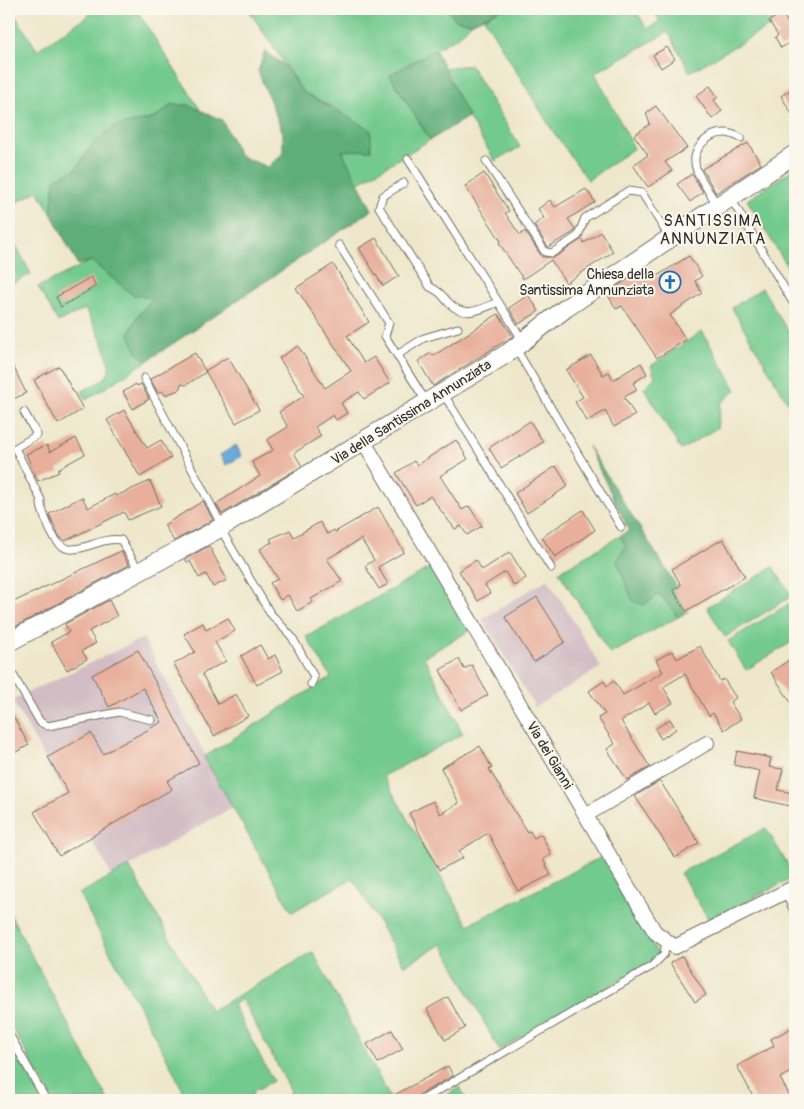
<svg xmlns="http://www.w3.org/2000/svg" width="804" height="1109" viewBox="0 0 804 1109" font-family="Pangolin,sans-serif">
<rect width="100%" height="100%" fill="#fbf7ec"/>
<filter id="ink" filterUnits="userSpaceOnUse"><feTurbulence type="fractalNoise" baseFrequency=".02" numOctaves="2"/><feDisplacementMap in="SourceGraphic" scale="10" xChannelSelector="R" yChannelSelector="G"/><feConvolveMatrix kernelMatrix="1 2 1 2 8 2 1 2 1" color-interpolation-filters="sRGB"/></filter>
<filter id="wash" filterUnits="userSpaceOnUse"><feTurbulence type="fractalNoise" baseFrequency=".0096" numOctaves="4" result="noise"/><feDisplacementMap in="SourceGraphic" scale="20" xChannelSelector="R" yChannelSelector="G"/><feGaussianBlur stdDeviation="1.12" result="paint"/><feColorMatrix in="noise" values="0 0 0 0 0 0 0 0 0 0 0 0 0 0 0 0 0 1.4 0 .05"/><feComposite in="paint" operator="in"/></filter>
<g filter="url(#wash)">
<rect width="100%" height="100%" fill="#eee7cb"/>
<path fill="#d2bdc5" d="M548,579L601,667L535,707L482,619Z
M143,638L233,807L112,876L12,700Z"/>
<path fill="#73ca8e" stroke="#4f7a5c" d="M9,9H11L37,50L98,9H136L201,111L189,105H171L155,118L115,126L92,145L76,169L55,180L51,213L38,191L9,206Z
M248,9H447L455,19L471,23L459,36L390,75L430,140L358,183C339,153 341,146 340,111L303,92Z
M501,9H635L647,29L660,21L652,9H788L791,14L690,72L668,32L595,73L634,148L588,180L552,130L484,18Z
M470,65L520,147L495,161L468,117L444,68Z
M795,168V279L747,200Z
M9,232L31,274L9,285Z
M91,261L133,294L153,298L137,317V353L147,361L86,400L82,391C89,387 100,383 106,377C118,365 92,322 85,309L58,322L38,287Z
M762,288L795,343V415L732,308Z
M702,331L736,390L721,403L717,428L681,450L644,388L655,377L651,366Z
M620,536L626,546L643,605L660,594L678,617L610,654L559,572Z
M433,566L471,630L424,657L463,734L383,776L468,925L604,856L624,900L660,957L499,1050L442,944L404,966L353,878L292,912L204,757L331,677L306,637Z
M773,567L792,596L725,637L707,607Z
M795,600V640L746,670L728,641Z
M766,828L795,877L709,920L680,873Z
M129,866L211,1011L313,952L391,1100H290L287,1096L291,1091L242,999L233,1005L273,1081L252,1092L255,1100H187L173,1070L79,894Z
M9,912L108,1100H53L9,1022Z
M9,1041L43,1100H9Z
M460,1087L467,1100H437H438Z"/>
<path fill="#5eae79" stroke="#446c52" d="M447,9H501L471,23L455,19Z
M435,49L468,117L430,140L390,75Z
M265,51L283,64L303,92L371,130V150L342,151L372,210L147,361L137,353L129,334L137,317L153,298L133,295L91,261L78,265L51,213L55,179L76,169L92,145L115,126L155,118L171,105H189L222,120L240,156L268,167L283,153V133L258,71Z
M588,446L676,585L688,612L678,617L660,594L643,605L632,600L617,561L626,546L620,536L629,530Z"/>
<path fill="#66a9db" stroke="#486a83" d="M236,445L242,456L226,465L220,455Z"/>
<g id="blocks">
<path fill="#e8b09c" d="M782,13L795,35V39L781,48L775,37L778,35L769,21Z
M667,47L675,59L661,68L653,55Z
M710,86L718,97L714,100L722,111L712,119L696,96Z
M795,87V119L781,96Z
M656,106L687,148L665,162L672,171L648,187L633,165L648,155L634,135L650,124L646,113Z
M748,143L761,164L716,193L702,169Z
M484,173L509,211L505,213L520,235L525,231L542,257H555L582,239L584,243L601,232L613,252L566,283L551,260L523,279L499,243L501,241L465,186Z
M692,174L703,192L690,202L677,184Z
M586,189L595,202L568,219L575,229L574,232L548,247L534,225L544,218L538,209L550,200L555,207Z
M376,238L399,276L383,286L359,248Z
M689,256L702,276L695,281L702,293L670,315L686,340L657,358L622,306L616,309L607,293L639,272L646,283Z
M333,264L369,322L347,336L364,363L374,357L390,383L364,399L359,392L341,403L347,413L336,420L333,415L315,427L321,436L294,453L302,466L222,514L216,504L260,476L252,462L273,450L267,440L288,427L279,412L304,396L279,358L298,346L325,388L351,371L296,288Z
M91,277L96,286L61,307L56,297Z
M528,295L539,311L519,324L509,308Z
M498,314L513,336L433,386L418,361L431,353L433,356Z
M195,353L206,372L186,385L181,384L179,390L165,395L162,391L158,393L150,379Z
M591,355L603,375L609,372L613,380L641,363L647,374L633,383L637,390L624,397L635,415L614,427L605,411L587,421L575,402L583,397L566,370Z
M9,357L26,393L9,401Z
M228,357L259,410L236,423L205,371Z
M59,366L83,409L58,424L34,380Z
M136,384L137,386L141,384L149,399L133,409L123,392Z
M124,410L147,448L161,440L171,458L140,477L107,420Z
M530,421L543,442L501,468L489,448Z
M76,438L85,454L58,469L59,472L38,481L26,454L47,445L50,452Z
M456,440L468,459L440,476L462,510L469,506L482,526L467,535L461,526L455,529L430,496L416,505L396,473L414,461L417,465Z
M556,466L568,486L527,513L515,493Z
M150,481L161,506L128,520L124,512L65,541L59,536L49,514L82,497L88,508L115,494L116,496Z
M203,501L213,520L174,541L164,525Z
M378,507L404,552L378,567L388,584L379,589L365,566L374,560L361,539L327,559L342,581L311,599L313,602L297,611L288,595L280,600L270,583L278,579L260,549L272,542L270,539L290,530L294,537L320,522L327,534L334,530L335,532Z
M583,510L595,530L555,557L542,537Z
M723,539L745,577L686,611L673,590L681,585L672,569Z
M209,546L227,580L213,587L206,574L199,578L190,561L187,562L185,559Z
M121,551L129,565L9,630V604Z
M510,552L526,578L514,586L505,572L485,585L490,593L478,601L459,571L476,560L482,570Z
M537,597L565,642L534,662L505,617Z
M109,600L117,616L89,631L96,643L82,651L87,659L67,670L51,642L69,632L65,624Z
M228,618L235,631L215,642L226,661L202,674L218,704L236,694L248,716L214,736L174,664L195,652L184,634L203,623L206,630Z
M260,645L268,659L275,655L283,671L257,685L241,656Z
M700,646L720,681L724,679L736,698L730,702L741,719L724,730L713,713L709,716L685,674L663,687L673,703L655,713L649,703L621,721L650,767L627,780L607,749L615,744L598,718L605,714L589,691L604,681L607,686L614,681L623,695L663,672L656,660L672,651L677,659Z
M138,650L199,763L167,781L172,789L59,856L34,812L68,793L48,757L91,733L103,754L162,722L143,688L109,707L92,675Z
M795,656V709L771,672Z
M459,659L464,669L472,665L488,695L461,710L440,670Z
M9,709L29,745L9,756Z
M670,719L676,729L661,739L655,729Z
M480,746L492,768L489,769L527,832L530,831L534,838L541,834L551,854L543,859L551,875L518,891L488,833L459,851L463,858L439,870L409,813L433,801L440,814L459,803L441,768Z
M737,751L771,758L769,767L783,769L778,790L793,793L790,806L754,798L760,771L734,765Z
M660,781L699,843L675,858L635,796Z
M682,956L706,995L695,1002L670,963Z
M448,997L465,1028L445,1040L427,1009Z
M795,1026V1069L780,1078L792,1100H755L737,1066L774,1046L771,1039Z
M392,1030L403,1049L378,1063L367,1044Z
M448,1066L453,1076L419,1095L417,1099L385,1100Z"/>
</g>
</g>
<g filter="url(#ink)">
<use href="#blocks" fill-opacity="0" stroke="#6f6d63" stroke-width="1"/>
<g fill="none" stroke-linecap="round" stroke-linejoin="round">
<g stroke="#6f6d63" stroke-width="9">
<path id="service" d="M408,159L523,341
M486,161L545,252L552,253L578,236L585,218L628,191L642,193L669,237
M404,183L383,196L379,207L430,287C438,290 442,295 448,302C464,319 479,310 498,302
M730,197L795,306
M717,205C711,194 702,182 697,171C689,151 706,133 726,133C731,133 736,136 741,138
M339,245L389,323L385,336L427,403
M515,347L621,527
M397,355L424,338L458,328
M144,378L222,526
M443,393L551,568
M24,412L37,435L15,448L41,500C40,509 45,517 48,525C66,572 91,535 121,540L139,571
M220,528L270,613L292,637L314,677L311,684
M9,668L40,722L48,726L119,712L152,720
M785,892L795,913
M9,1034L46,1100
M422,1100L652,966L664,954L666,941"/>
</g>
<g stroke="#6f6d63" stroke-width="16">
<path id="minor" d="M364,442L655,932L675,947L795,887
M586,815L707,743"/>
</g>
<g stroke="#6f6d63" stroke-width="20">
<path id="tertiary" d="M9,642L220,528L508,353L566,308L795,154"/>
</g>
<use href="#service" stroke="#fff" stroke-width="7"/>
<use href="#minor" stroke="#fff" stroke-width="14"/>
<use href="#tertiary" stroke="#fff" stroke-width="18"/>
</g>
</g>
<defs>
<g id="church-ring" transform="scale(1.125)"><circle r="9.5" fill="#fbf7ec" stroke="#1f6fb2" stroke-width="1.5"/><path d="M-1.2-6h2.4v3.5h3.3v2.4h-3.3V6h-2.4V-.1h-3.3v-2.4h3.3Z" fill="#1f6fb2"/></g>
</defs>
<g fill-rule="evenodd">
<use href="#church-ring" x="670" y="282"/>
</g>
<g text-anchor="middle" stroke-width="4" stroke-linejoin="round" paint-order="stroke">
<g font-size="14" fill="#2b2b2b" stroke="#fbf7ec" text-anchor="end">
<text x="654" y="279">Chiesa della<tspan x="654" dy="16">Santissima Annunziata</tspan></text>
</g>
<g font-size="14" fill="#2b2b2b" stroke="#fbf7ec">
<text transform="translate(411 412) rotate(-32)" y="5">Via della Santissima Annunziata</text>
<text transform="translate(550 755) rotate(59)" y="5">Via dei Gianni</text>
</g>
<g font-size="16" letter-spacing="1" fill="#2b2b2b" stroke="#fbf7ec">
<text x="713" y="226">SANTISSIMA<tspan x="713" dy="18">ANNUNZIATA</tspan></text>
</g>
</g>
<rect width="804" height="1109" fill="none" stroke="#fbf7ec" stroke-width="30"/>
</svg>
